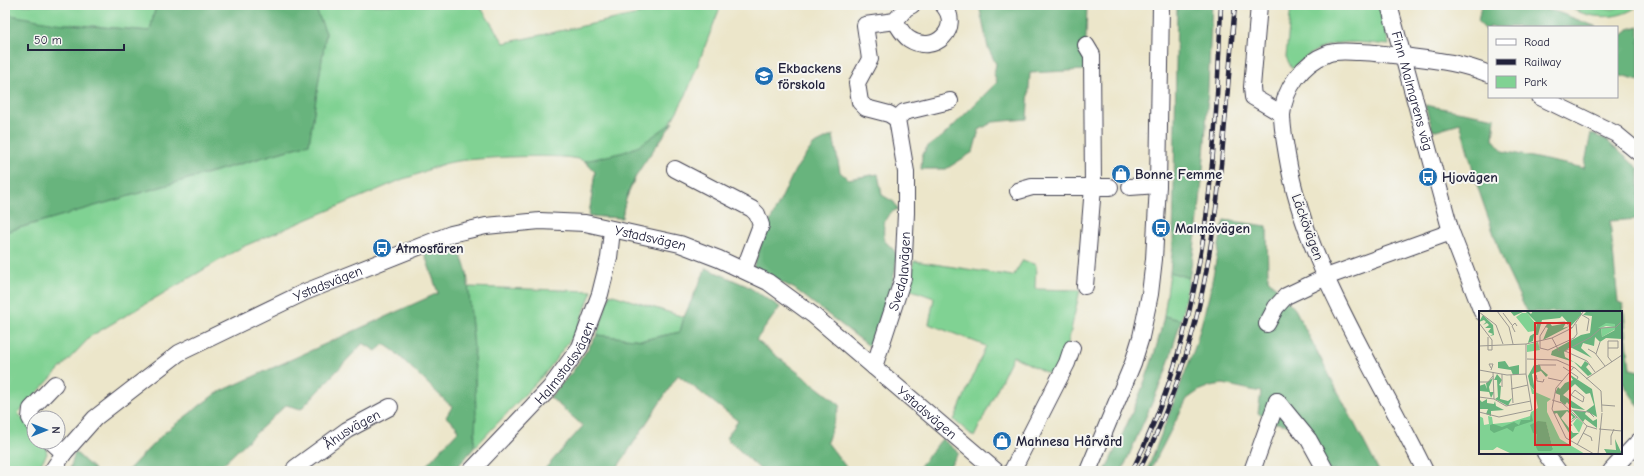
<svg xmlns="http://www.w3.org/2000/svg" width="1644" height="476" viewBox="0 0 1644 476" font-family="'Comic Neue',sans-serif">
<rect width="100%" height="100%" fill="#f6f6f2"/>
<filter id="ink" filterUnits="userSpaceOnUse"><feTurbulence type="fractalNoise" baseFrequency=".025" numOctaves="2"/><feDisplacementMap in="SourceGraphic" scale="8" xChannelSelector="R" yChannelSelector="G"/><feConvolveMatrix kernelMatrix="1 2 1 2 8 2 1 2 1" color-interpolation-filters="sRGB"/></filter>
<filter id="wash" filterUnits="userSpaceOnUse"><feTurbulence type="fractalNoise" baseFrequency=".012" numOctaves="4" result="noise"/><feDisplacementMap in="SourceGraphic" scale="16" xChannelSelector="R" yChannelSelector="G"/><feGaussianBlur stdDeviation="0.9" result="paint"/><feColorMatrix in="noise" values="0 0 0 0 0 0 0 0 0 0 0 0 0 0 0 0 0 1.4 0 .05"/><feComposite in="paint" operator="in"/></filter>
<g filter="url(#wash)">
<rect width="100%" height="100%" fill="#ece6ca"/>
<path fill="#80d293" stroke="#517a67" d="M5,5H156L150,31L68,24L5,43Z
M314,5H479L504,43L680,5H721L686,95L662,138L640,166L624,204L622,218L589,216L595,172C592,169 588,163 584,161C568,152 473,158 452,162C435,165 420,175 403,179L242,247L91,336L18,413L34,431V442L45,443L47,454L36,471H5V232L309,144L326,33Z
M1291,5H1381L1389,45C1345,41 1326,37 1292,69L1286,57Z
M1567,5H1585L1613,9L1623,5H1639C1620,21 1586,20 1567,5Z
M1023,260L1036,265L1035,289L1080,290L1067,348L1053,376L1013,356L974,437L954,420L986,346L929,324L934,298L906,288L914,261L1013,276Z
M1170,272L1189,278L1181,320L1164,316Z
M468,287L592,291L577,330L548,370L474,448C478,394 474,341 468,287Z
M610,294L684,317L680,332L643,340L597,335Z"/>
<path fill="#68b47d" stroke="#456b5c" d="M156,5H314L326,33L309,144L5,232V14L55,23L150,31Z
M979,5H1087L1085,70L1030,73L1027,119L993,122L979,130L973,152L946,169H921L922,156L927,147L944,135L997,82L994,74L996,64L988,48Z
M1177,5H1212C1207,96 1206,188 1189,278L1170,272L1173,244Z
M1481,5H1529L1557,12L1597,27H1489V33L1478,22Z
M1639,26V81L1617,75V33L1623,35L1628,29Z
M1425,105L1495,118L1493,139L1503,151L1584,168L1591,133L1606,140L1639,169V223L1638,219L1610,221L1618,302L1623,304L1630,369L1639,371V407L1621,380V312H1527L1505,266L1479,191L1460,123L1433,131Z
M673,122C652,155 627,177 622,218L589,216L595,172L585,161L624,152L639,146Z
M833,135L840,172L848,179L878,174L882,195L894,202L898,209C883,215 883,225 884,240C887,244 893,248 895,252C902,269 876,328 869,346L795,289L753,268L766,230L795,170L813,145Z
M1224,220L1267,226L1268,279L1295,309L1379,471H1323L1288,425L1271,422L1258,413L1261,392L1223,384L1210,386L1200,390L1187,399L1150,471H1147L1195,347L1209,296Z
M457,244L467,272L474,348L476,414L474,448L454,471H421L458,431L456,426L446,417L452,407L394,351L384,344L376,351L363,343L301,409L286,405L221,466L212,471H127L164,433L215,394L438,293L424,252Z
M706,268L747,286L780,307L756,340L840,405L827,442L849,471H762L726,438L738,421L678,375L615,471H543L583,426L550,397L573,371L597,335L643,340L680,332L684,317Z
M1164,316L1181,320L1166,371L1122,471H1105C1129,421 1153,370 1164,316Z
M942,439L959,453L946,471H916Z
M75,452L96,471H72L70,469Z"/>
</g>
<g filter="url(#ink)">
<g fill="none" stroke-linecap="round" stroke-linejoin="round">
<g stroke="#403f50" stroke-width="18">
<g id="minor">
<path d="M1259,5L1252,87L1253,97L1282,114"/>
<path id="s1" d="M1389,5L1451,232L1482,312"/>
<path d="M895,21C899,27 903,35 909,39C935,56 963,27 943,5"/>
<path d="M1540,97L1616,134L1639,153"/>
<path d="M897,119L889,114L866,108L860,102L857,83L870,59L865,25L895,21L906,8L912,5"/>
<path d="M675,169L752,209L757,214L761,225L744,270"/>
<path d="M1130,187L1158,185"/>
<path d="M1018,191L1032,187H1110"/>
<path d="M1085,286L1093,187L1092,55L1086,45"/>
<path d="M1267,324L1276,307L1286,296L1326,277L1451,232"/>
<path id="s2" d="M874,367L903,278L906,213V172L897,119L904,112L950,101"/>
<path d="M1277,401L1309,440L1326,471"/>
<path d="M34,425L30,418L31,409L55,384"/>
<path d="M52,442L64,453"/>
<path d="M1545,453L1558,471"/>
<path id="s3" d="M295,468L347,430L390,407"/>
<path id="s4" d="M52,471L64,453L95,418L179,353L305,292L451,234L486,226L540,221L585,223L680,244L719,259L768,282L813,315L996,471"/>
<path id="s5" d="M471,471L550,388L580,347L600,294L609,258L612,230"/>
<path d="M1012,471L1067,363L1072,348"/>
<path d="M1088,471L1133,363L1141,337L1150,294L1154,259L1158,185L1161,5"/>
<path d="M1252,471L1277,401"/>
<path d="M1425,471C1377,371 1305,266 1287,155C1285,142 1282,128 1282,115C1284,88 1303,63 1327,54C1336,50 1349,52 1359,52C1374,52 1388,55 1403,56C1434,60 1459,62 1489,74"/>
<path d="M1611,471L1639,441"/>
</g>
</g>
<use href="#minor" stroke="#fff" stroke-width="16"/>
<g stroke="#22223b" stroke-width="4.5">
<path id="rail" d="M1132,471C1207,323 1215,168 1221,5
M1139,471C1162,425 1181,376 1194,327C1221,222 1225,112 1235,5"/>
</g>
<use href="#rail" stroke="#f6f6f2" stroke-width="3" stroke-dasharray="9" stroke-linecap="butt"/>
</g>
</g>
<defs>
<g id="school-disc" transform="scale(1)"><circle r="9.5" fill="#1f6fb2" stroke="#f6f6f2"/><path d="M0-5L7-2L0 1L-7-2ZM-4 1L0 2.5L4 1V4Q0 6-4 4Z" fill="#fff"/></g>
<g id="shop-disc" transform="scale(1)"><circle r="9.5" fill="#1f6fb2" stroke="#f6f6f2"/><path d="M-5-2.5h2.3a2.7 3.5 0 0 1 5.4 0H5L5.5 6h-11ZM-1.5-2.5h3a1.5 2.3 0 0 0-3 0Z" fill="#fff"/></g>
<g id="bus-disc" transform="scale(1)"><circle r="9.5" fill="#1f6fb2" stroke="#f6f6f2"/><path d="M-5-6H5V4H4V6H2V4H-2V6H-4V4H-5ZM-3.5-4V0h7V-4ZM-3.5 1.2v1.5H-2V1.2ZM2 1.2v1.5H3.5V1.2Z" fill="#fff"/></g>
</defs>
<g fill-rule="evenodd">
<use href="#school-disc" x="764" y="76"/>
<use href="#shop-disc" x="1121" y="174"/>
<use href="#bus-disc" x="1428" y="177"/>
<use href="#bus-disc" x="1161" y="228"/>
<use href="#bus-disc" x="382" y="248"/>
<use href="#shop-disc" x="1002" y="441"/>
</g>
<g text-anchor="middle" stroke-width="4" stroke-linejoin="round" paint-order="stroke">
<g font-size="14" font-weight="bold" fill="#22223b" stroke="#f6f6f2" text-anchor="start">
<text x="778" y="73">Ekbackens<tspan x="778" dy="16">förskola</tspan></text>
<text x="1135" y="179">Bonne Femme</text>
<text x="1442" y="182">Hjovägen</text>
<text x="1175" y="233">Malmövägen</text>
<text x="396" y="253">Atmosfären</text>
<text x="1016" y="446">Mahnesa Hårvård</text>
</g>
<g font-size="14" fill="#22223b" stroke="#f6f6f2">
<text dy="5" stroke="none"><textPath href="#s1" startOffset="89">Finn Malmgrens väg</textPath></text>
<text transform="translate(1308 227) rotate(70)" y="5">Läckövägen</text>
<text dy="5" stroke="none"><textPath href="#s4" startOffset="674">Ystadsvägen</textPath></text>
<text dy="5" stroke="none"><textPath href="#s2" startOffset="100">Svedalavägen</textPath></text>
<text dy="5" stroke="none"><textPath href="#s4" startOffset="339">Ystadsvägen</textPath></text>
<text dy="5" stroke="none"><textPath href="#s5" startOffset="144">Halmstadsvägen</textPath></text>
<text dy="5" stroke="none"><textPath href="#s4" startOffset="1006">Ystadsvägen</textPath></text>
<text dy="5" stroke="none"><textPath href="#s3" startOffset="69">Åhusvägen</textPath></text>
</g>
</g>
<g transform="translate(1479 311)">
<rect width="143" height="143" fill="#ece6ca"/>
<path d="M143,0L139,23L135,19L123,26L122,17L134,16L127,15L119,18L117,13ZM43,2H48L57,13L55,20L49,21L37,6ZM59,31L61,39L48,41V34ZM51,74L56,81L72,88L68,91V101L81,128L106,143H33L18,136L14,139H0V105L4,107L5,114L10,113L9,105L13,106L14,113L32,111L51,105L52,101L59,97L56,83H53ZM67,112L74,138L58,123ZM98,107L104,112L100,122L94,113Z" fill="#80d293" fill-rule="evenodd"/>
<path d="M31,0H49L52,3L54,0H101L103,3L92,15L83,5L81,7L63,9L59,24H55L54,30L49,32L51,25L56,22L58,12L46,0L35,5ZM108,0H143V28L127,27L121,31L116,26L115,35L104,32L102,37L113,47L91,36L85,41L86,46L97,52L102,56L106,50L110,53L107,56L113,63L109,65L95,51L72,44L73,40L102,24L111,22L113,5L104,4ZM127,12L136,13V19L123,26L122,17H119ZM4,4L14,14L15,24L11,25L14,23L9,21L12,17H6L10,14L8,12L4,14L7,11L5,9L0,11ZM70,11L73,15L83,13L84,11L87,12L84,17L91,15L64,29L69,17L66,16ZM26,50L30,56L40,54V63L34,64L32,59L19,57V51ZM55,54H61L62,58L69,64L67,66L62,60L53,63L56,80L51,74L49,65ZM18,63L23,69L20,74L22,75L21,88L29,90L33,87L29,95L16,88L19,86L18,69H15ZM90,63L113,78L118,106L107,100L115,94L111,82L107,83L96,73L84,84L106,99L93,97L88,91L86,94L81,90V84L76,82L79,76L81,78L86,72L94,69ZM14,67L10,76L11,81H15L12,87L10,81L1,80L0,84V75L6,73L8,78L7,72ZM0,88L3,91L8,88V92L15,93L16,90L17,95L25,99L12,100V105L7,103L9,98H1ZM89,99L97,106L92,109L94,106L88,100L82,107L94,122H100L91,129L92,125L78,102L75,103L74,100ZM93,99L107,101L106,103L114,110L118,108V117L106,108L104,111ZM52,102L54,110L36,116L34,121L28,117L15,122L11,119V114L14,113L23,116L35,111L40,114L42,109H51ZM59,110L67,111L74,138L72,140H59L57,136L58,123L54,122L51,114ZM136,128L143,143H128L125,138L137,139Z" fill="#68b47d" fill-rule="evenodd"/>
<path fill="none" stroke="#9b9891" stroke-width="1" d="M18,0L30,16L34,33M0,1L17,14L24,33M24,2L33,14M103,4L110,8L108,20M0,12L13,29V39H9V26M93,17L86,11L69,12L61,25V37L69,39L95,27L98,23L97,13M36,21L33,15L36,12L38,15M73,27L80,40M0,35L47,33L73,27L93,17L104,1M129,37H139V30H129V46L133,51M109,38L116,42L126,55M86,40L112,26L122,17L137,16L143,10M86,40L108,50L116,61M117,43L121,31M48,48L78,49L96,57L122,80L123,101M59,54H77M84,56L99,66L98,68M95,56L77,77L73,98L87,127L115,143M12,57L10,53H14L12,59M0,59L28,64L47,63M14,61L15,88M32,64L34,92M69,67L83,70M58,68L57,64L58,70L64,71L65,68M107,68L143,44M0,71H9L14,65M23,76V63M32,78L49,74M96,79L105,86L104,91L92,84ZM0,86L15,88L27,95L52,90M73,89L83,92L108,115L118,118M123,94L136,95M91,99L110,101L115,106M0,101L20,106L53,99L47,63V33M93,115L91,112L98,106M120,118L143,120M104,122L112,126L113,130M98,134L108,115M132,134V125L135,118M119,143L123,102"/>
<path fill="#d62828" fill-opacity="0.15" stroke="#d62828" stroke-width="2" d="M56,12H91V134H56Z"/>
<rect width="143" height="143" fill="none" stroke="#22223b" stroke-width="2"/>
</g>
<rect width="1644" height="476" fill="none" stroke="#f6f6f2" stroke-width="20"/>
<rect x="1488" y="26" width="130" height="72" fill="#f6f6f2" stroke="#a1a1a9"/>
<rect x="1496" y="39" width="20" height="6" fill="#ffffff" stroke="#a1a1a9"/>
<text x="1524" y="46" font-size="12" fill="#22223b">Road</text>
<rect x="1496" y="59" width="20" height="6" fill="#22223b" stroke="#a1a1a9"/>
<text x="1524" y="66" font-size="12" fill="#22223b">Railway</text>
<rect x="1496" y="76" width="20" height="12" fill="#80d293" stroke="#a1a1a9"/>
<text x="1524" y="86" font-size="12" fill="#22223b">Park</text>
<g transform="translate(46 430) rotate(90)"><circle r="19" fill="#f6f6f2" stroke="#a1a1a9"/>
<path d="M0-3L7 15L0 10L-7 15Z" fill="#1f6fb2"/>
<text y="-6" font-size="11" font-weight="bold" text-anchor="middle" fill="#22223b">N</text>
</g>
<path d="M28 44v6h96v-6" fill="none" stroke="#22223b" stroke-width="2"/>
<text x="34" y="44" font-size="12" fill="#22223b" stroke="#f6f6f2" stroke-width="3" paint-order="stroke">50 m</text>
</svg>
